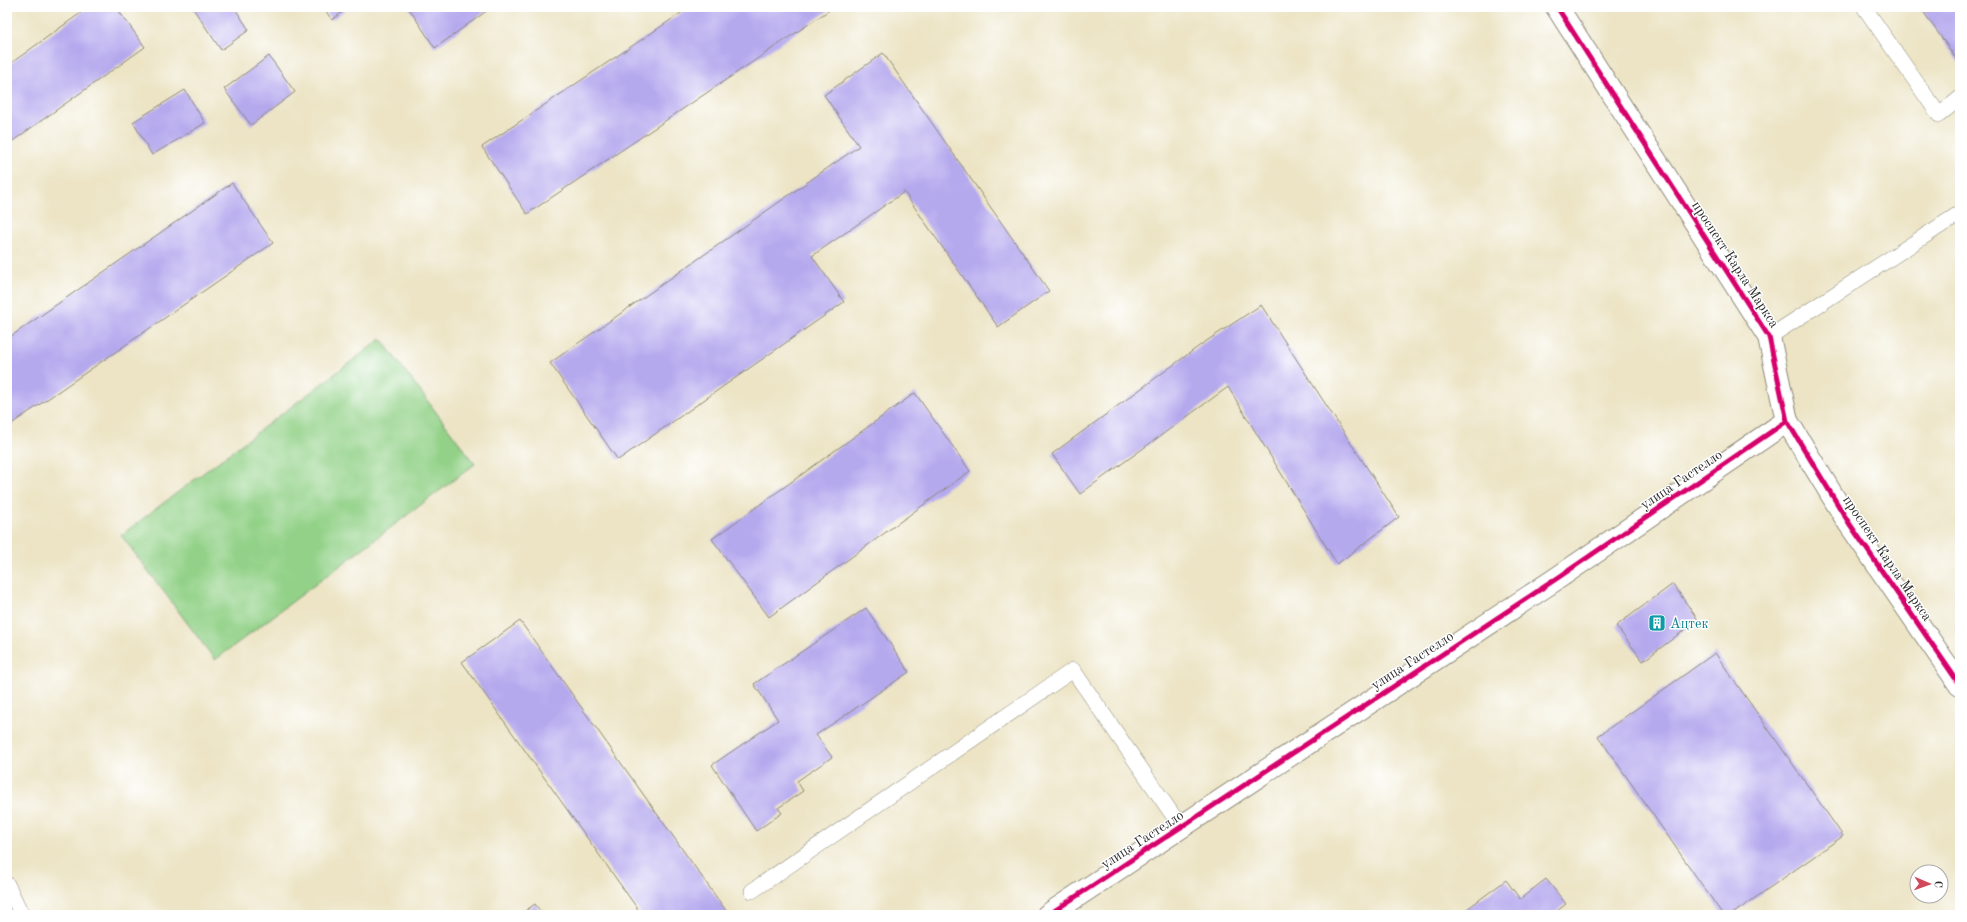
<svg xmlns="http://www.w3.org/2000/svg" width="1967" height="922" viewBox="0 0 1967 922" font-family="'Old Standard TT',serif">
<rect width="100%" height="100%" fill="#fff"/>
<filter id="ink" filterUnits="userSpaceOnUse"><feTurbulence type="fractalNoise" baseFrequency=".025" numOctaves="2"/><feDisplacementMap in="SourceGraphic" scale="8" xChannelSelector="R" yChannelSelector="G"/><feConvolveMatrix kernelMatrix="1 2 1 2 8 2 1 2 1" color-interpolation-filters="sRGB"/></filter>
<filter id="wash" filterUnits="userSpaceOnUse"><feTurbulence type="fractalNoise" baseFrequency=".012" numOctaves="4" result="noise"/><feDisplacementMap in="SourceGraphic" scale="16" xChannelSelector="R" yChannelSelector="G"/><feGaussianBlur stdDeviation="0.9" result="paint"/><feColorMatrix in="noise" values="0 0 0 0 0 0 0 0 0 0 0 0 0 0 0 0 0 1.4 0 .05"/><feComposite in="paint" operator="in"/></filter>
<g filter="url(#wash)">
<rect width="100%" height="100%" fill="#ece4c5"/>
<path fill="#92d187" stroke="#5e7e59" d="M381,339L475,464L215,660L121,535Z"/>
<g id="blocks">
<path fill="#b5a9ee" d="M89,7H116L145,47L7,145V66Z
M192,7H234L249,30L221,50Z
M323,7H349L332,20Z
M408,7H492L435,48Z
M690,7H834L527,214L482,147Z
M1920,7H1960V64Z
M883,53L1049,291L998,327L904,192L812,256L844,302L618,460L550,363L859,146L824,95Z
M269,56L295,92L251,125L224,89Z
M185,90L205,123L152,155L133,122Z
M232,183L273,243L7,427V339Z
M1261,305L1399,517L1337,564L1228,387L1080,494L1052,454L1202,344Z
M915,393L970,471L769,617L712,539Z
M1673,584L1698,620L1643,661L1616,626Z
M866,608L909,672L816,735L832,757L797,781L803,791L778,808L782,813L756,831L712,765L778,720L754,684Z
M520,621L729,915H642L462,662Z
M1715,653L1843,836L1731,915H1723L1598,736Z
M1546,879L1566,904L1552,915H1459L1506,880L1520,899Z
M535,904L543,915H519Z"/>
</g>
</g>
<g filter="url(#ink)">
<use href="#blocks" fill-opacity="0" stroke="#8c8878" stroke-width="1"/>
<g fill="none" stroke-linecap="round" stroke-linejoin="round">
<g stroke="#8c8878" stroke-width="16">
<path id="service" d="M1864,7L1939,115L1960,98
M1769,337L1960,213
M7,884L22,915
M752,891L1073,670L1181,827"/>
</g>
<g stroke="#8c8878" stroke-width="24">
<path id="minor" d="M1557,7L1769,337L1787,421L1849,523L1960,685
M1048,915L1559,577L1787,421"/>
</g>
<use href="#service" stroke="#fff" stroke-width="15"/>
<use href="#minor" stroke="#fff" stroke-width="22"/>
<g stroke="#fff" stroke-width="8">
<path id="cycleway" d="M1557,7L1769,337L1787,421L1849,523L1960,685
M1048,915L1559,577L1787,421"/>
</g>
<use href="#cycleway" stroke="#d6006c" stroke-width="5"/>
</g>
</g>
<defs>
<g id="building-square" transform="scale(0.9)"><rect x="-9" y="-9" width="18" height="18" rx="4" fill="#0f9aa8" stroke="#fff"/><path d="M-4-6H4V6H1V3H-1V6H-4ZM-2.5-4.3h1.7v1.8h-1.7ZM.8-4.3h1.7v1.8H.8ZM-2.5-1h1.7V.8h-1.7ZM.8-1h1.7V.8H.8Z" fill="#fff"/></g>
</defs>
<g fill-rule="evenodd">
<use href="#building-square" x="1657" y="623"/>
</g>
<g text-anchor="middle" stroke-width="3" stroke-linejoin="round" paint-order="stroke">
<g font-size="14" fill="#2b2b2b" stroke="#fff">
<text transform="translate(1736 264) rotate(57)" y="5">проспект Карла Маркса</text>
<text transform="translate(1681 479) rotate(-34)" y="5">улица Гастелло</text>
<text transform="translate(1888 558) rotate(56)" y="5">проспект Карла Маркса</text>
<text transform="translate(1412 660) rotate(-33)" y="5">улица Гастелло</text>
<text transform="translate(1142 839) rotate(-33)" y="5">улица Гастелло</text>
</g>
<g font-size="14" fill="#0d838f" stroke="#fff" text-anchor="start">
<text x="1670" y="628">Ацтек</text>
</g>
</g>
<rect width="1967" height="922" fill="none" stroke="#fff" stroke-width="24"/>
<g transform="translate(1929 884) rotate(92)"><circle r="19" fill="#ffffff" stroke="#aaaaaa"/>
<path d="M0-3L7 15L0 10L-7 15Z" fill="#d1495b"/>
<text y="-6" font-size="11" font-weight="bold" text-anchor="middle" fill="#2b2b2b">С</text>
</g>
</svg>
